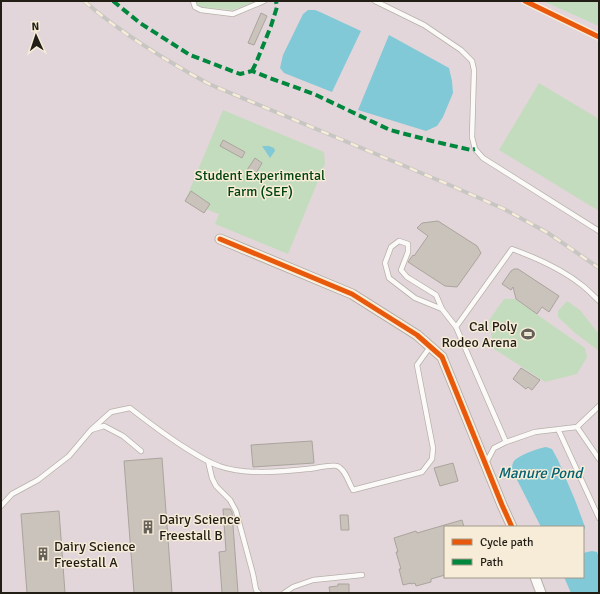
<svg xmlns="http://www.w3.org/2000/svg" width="600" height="594" viewBox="0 0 600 594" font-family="Signika,sans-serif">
<rect width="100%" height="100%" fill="#e3ddd2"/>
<path fill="#e2d6da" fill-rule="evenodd" d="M1,1H599V593H1ZM445,527H583V577H445Z"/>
<path fill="#c4dcbe" d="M195,1H256L233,10L200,7L197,4Z
M543,1H599V26Z
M539,83L599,119V211L499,150Z
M223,110L324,152L325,164L288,254L215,224L219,214L185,201Z
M504,299H515L585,348L587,357L577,374L545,382L494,349L489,320Z
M567,301L580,310L599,334V351L575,333L558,317V311Z"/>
<path fill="#82c9d7" d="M308,10H315L320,12L361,31L332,92L284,73L280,68L283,55L303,14Z
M389,35L449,68L452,81L453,93L443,117L437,126L426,131L358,110Z
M262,146H269L274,148L275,151L270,158Z
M546,447L552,449L558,460L575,500L585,527L583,534V527H541L512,470C512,467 512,465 513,463C515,456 539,448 546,447Z
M592,551L597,552L599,558V593H571L564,577H583V553Z"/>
<path fill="#c9c3bb" stroke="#aaa49d" d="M261,13L267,16L254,45L248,43Z
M223,140L245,152L242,158L220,146Z
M255,158L262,163L255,175L247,170Z
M191,191L210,204L204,213L185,201Z
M438,221L477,246L481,253L477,259L457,287L445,286L408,262L413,255L414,256L428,236L417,228L422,223Z
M514,269H518L559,296L549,312L542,307L537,314L516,299L513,287L511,290L502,284L511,271Z
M521,368L540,380L532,390L528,387L526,389L513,379Z
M312,441L314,463L253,467L251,445Z
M162,458L172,593H134L124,461Z
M453,463L458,481L440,486L434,468Z
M223,509H230L232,512L238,593H222L219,552L226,551Z
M59,511L65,593H27L21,514Z
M340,515H348L349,530H341Z
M462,520L464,527H445V575L431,579V582L416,586L415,583L411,584V583L403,585L399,569H401L396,552H398L394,538L416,531L417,533Z
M338,584H349V593H330L329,587L338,586Z"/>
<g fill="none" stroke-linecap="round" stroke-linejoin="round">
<g stroke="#b6b1a9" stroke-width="6">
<path id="lane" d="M193,1L195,7L201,10L233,14L264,1
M375,1L424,25L461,50L472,61L474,70L472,137L475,149L483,158L599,231
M442,309L436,295L407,277L401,270L408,252V244L399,241L391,247L385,263L389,278L415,298L442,309L456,327
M577,427L599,459
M558,429L599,518
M91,430L111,412L130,408C148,422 165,435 184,447C195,454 207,462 219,466C244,475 280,472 307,469C313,469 332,464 337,466C345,469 348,481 352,488
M506,442L456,327L512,249C537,258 562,269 583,286C589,291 594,296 599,301
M208,461L212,478L216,486L230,500L236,511L253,574L256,590L259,593
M486,463L494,448L506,442L535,432L577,427L599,406
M353,490L422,472L432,459L433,448L417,365L430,347
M1,506L12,494L38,480L69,456L91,430L104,426L123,436L141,451
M284,593L293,587L313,580L362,575"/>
</g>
<g stroke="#b6b1a9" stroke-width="11">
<path id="street" d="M220,239L352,294L417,335L442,357L502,505L512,527
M535,577L541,593"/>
</g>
<use href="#lane" stroke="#fbfaf8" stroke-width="4.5"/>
<use href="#street" stroke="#fbfaf8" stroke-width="9"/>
<g stroke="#c8c6c3" stroke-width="4">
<path id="rail" d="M84,1C122,34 165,60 209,84L445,183L504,209L548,233L599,268"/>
</g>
<use href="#rail" stroke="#f7ecd8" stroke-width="2.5" stroke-dasharray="8" stroke-linecap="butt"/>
<path stroke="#00873e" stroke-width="4" stroke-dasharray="8 4" stroke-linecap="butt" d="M113,1L140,23L190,55L240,74L252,71L267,77L314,94L390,130L432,141L471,150L475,149
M252,71L256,63L271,26L277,7L276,1"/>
<g stroke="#f7ecd8" stroke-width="8">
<path id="cycleway" d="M525,1L599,37
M220,239L352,294L417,335L442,357L502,505L512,527"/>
</g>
<use href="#cycleway" stroke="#e8590c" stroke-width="5"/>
</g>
<defs>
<g id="stadium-bare" transform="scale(1.08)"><path d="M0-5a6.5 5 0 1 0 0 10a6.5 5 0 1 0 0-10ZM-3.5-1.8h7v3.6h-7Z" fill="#666158" stroke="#f7ecd8" stroke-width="2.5" paint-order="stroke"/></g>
<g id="building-bare" transform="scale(1.08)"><path d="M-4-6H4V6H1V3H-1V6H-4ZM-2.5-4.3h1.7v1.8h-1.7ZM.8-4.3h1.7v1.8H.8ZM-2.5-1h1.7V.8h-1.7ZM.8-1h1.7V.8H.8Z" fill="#666158" stroke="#f7ecd8" stroke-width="2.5" paint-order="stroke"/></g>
</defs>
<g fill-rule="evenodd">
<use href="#stadium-bare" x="528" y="334"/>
<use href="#building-bare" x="148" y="527"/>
<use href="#building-bare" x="43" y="554"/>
</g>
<g text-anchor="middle" stroke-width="3" stroke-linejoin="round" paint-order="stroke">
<g font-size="14" fill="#00440e" stroke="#f7ecd8">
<text x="260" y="180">Student Experimental<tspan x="260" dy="16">Farm (SEF)</tspan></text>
</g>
<g font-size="14" fill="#221e16" stroke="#f7ecd8" text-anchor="start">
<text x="517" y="331" text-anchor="end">Cal Poly<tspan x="517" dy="16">Rodeo Arena</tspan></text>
<text x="159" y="524">Dairy Science<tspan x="159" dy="16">Freestall B</tspan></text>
<text x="54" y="551">Dairy Science<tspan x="54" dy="16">Freestall A</tspan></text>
</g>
<g font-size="15" font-style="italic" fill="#036171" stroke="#f7ecd8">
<text x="540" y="478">Manure Pond</text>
</g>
</g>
<rect width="600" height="594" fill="none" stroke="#221e16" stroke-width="4"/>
<rect x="444" y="526" width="140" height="52" fill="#f7ecd8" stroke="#a29a8a"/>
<rect x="452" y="539" width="20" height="6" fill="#e8590c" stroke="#a29a8a"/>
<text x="480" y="546" font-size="12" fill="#221e16">Cycle path</text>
<rect x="452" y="559" width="20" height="6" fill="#00873e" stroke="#a29a8a"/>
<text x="480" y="566" font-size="12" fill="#221e16">Path</text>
<g transform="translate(36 36) rotate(357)" stroke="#f7ecd8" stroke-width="3" paint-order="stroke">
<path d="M0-3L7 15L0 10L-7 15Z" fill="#221e16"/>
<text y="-6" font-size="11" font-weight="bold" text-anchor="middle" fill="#221e16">N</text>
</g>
</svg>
